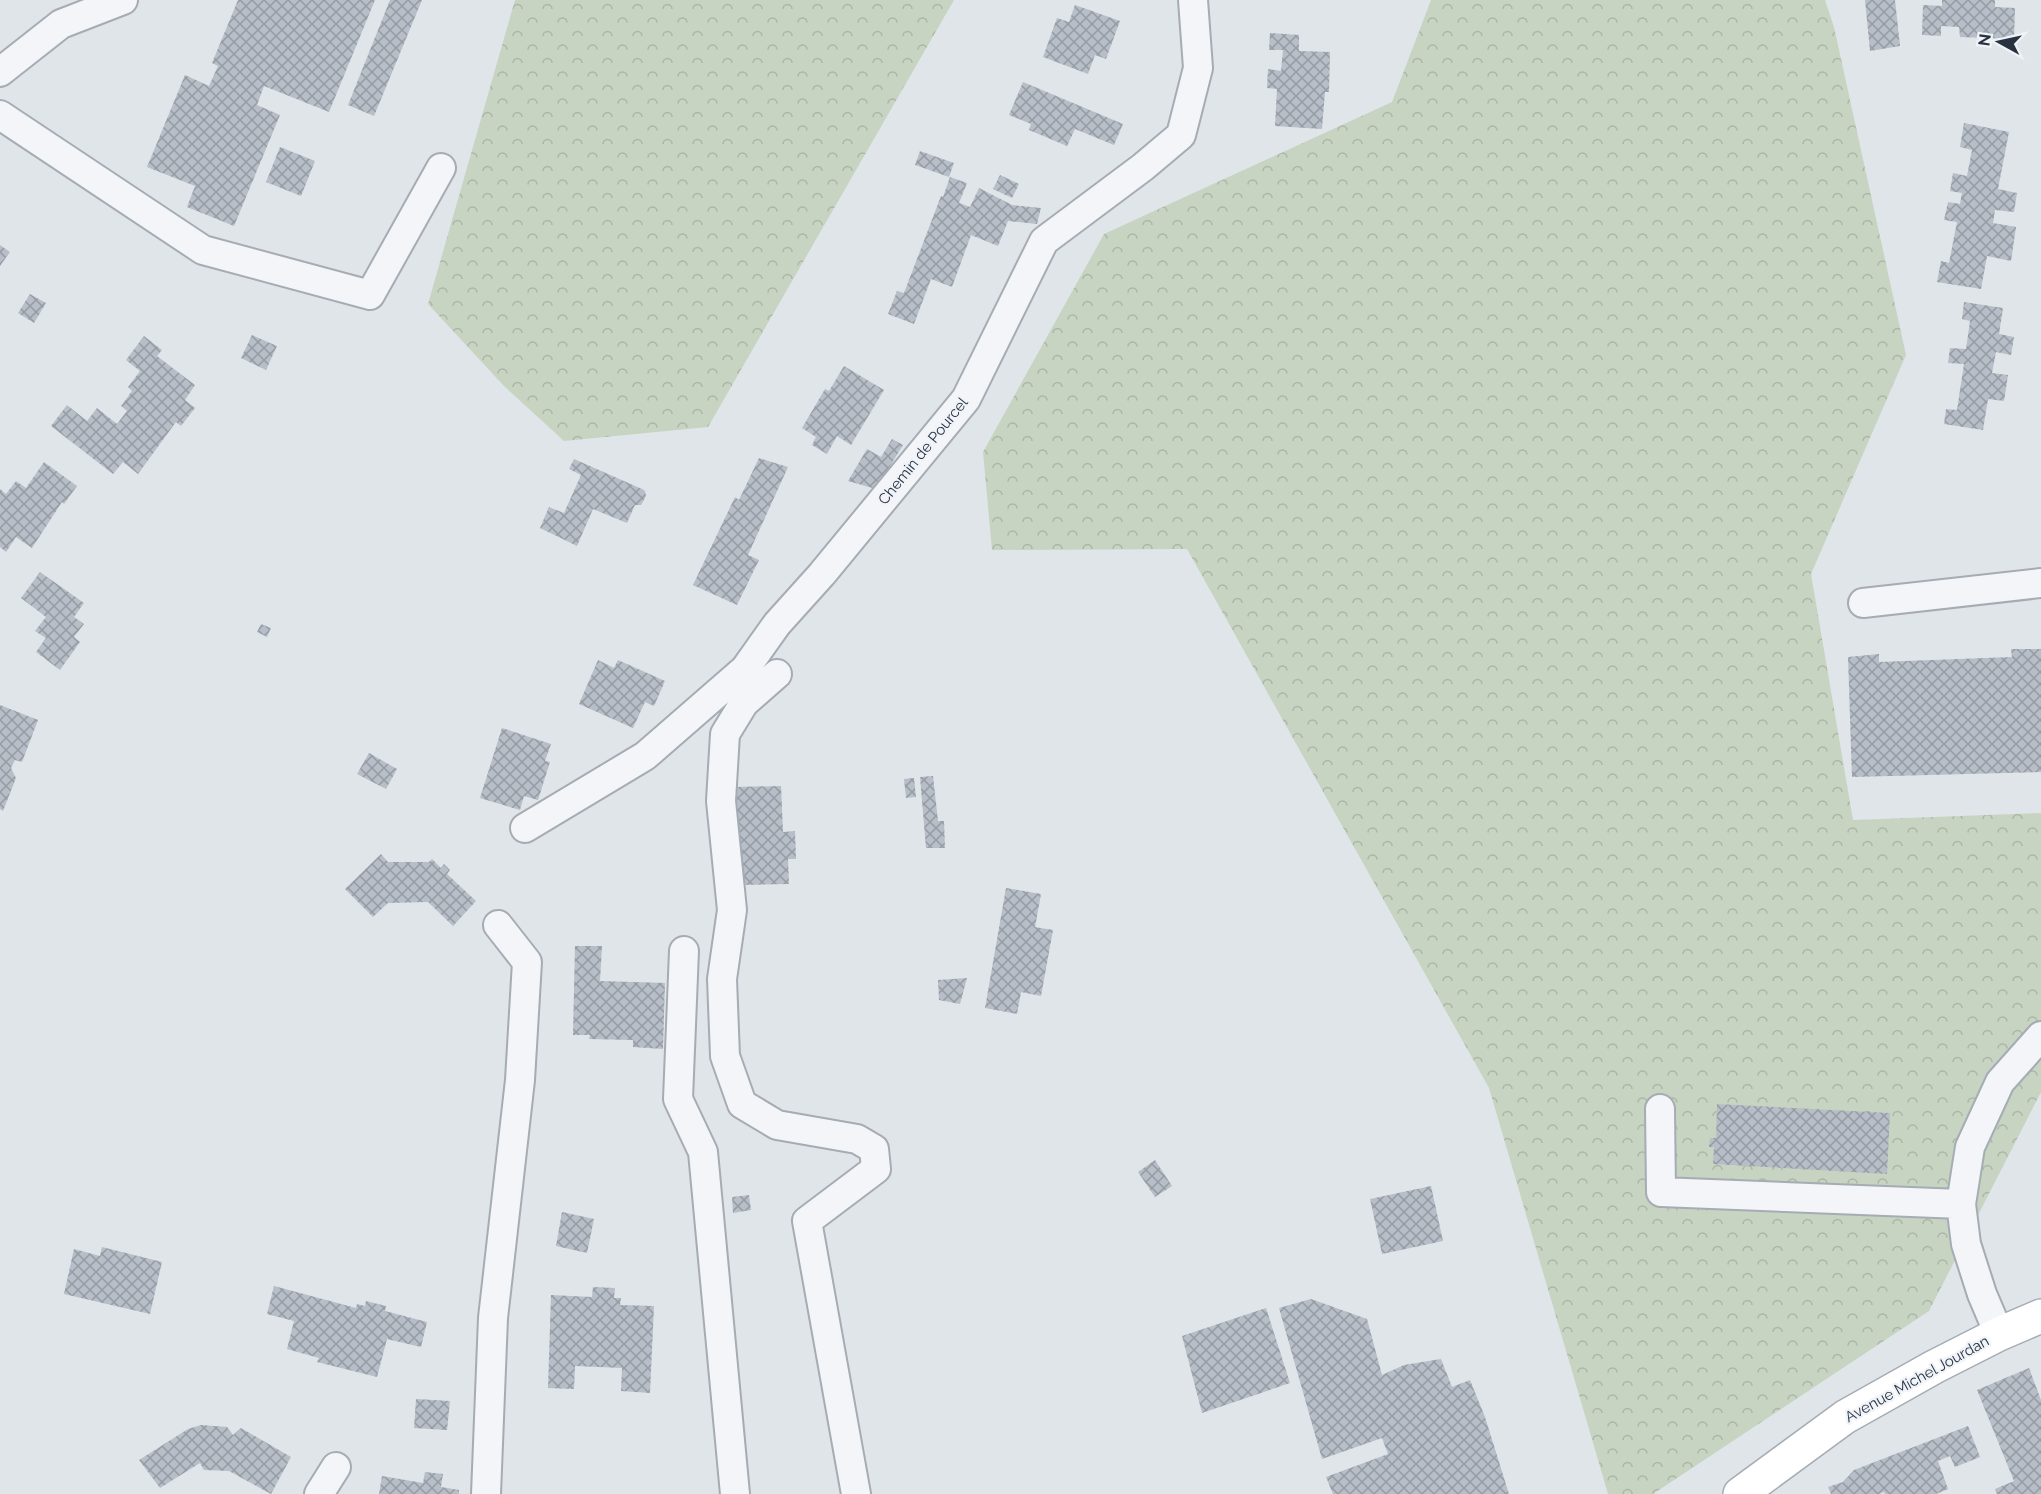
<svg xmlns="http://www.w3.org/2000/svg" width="2041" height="1494" viewBox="0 0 2041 1494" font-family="Raleway,sans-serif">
<defs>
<pattern id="forest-crowns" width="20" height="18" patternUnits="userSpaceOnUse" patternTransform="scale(1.5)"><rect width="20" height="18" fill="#c7d4c1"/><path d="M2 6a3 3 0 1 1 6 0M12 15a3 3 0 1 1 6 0" fill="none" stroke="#abb6a7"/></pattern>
<pattern id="building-cross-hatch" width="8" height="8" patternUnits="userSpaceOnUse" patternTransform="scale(1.5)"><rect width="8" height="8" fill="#b7bec7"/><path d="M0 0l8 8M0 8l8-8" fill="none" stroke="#959ba3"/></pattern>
</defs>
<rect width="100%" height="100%" fill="#e0e5ea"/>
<path fill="url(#forest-crowns)" d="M515,0H954L708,427L564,441L504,386L428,304Z
M1431,0H1825L1834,27L1906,355L1811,574L1853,820L2041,813V1092L1929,1311L1653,1494H1608L1489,1088L1187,549L992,550L983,452L1104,234L1392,102Z"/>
<path fill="url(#building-cross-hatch)" d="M238,0H375L329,112L264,86L257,105L280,115L234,226L187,207L195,186L147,167L185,75L209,86L218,66L212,63Z
M390,0H422L374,116L348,105Z
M1865,0H1895L1900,46L1870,51Z
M1942,0H1995V7L2015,8L2014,39L1960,37L1959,27L1941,26V36L1922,35L1923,5L1942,6Z
M1075,5L1120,21L1106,59L1095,55L1088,74L1043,57L1057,18L1069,22Z
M1270,33L1299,35V51L1330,52L1329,92H1325L1322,129L1275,126L1277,89L1267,88L1268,69L1281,71L1283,50H1269Z
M1023,82L1123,124L1114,145L1075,129L1067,146L1029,130L1031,124L1009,115Z
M1964,123L2009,132L1998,189L2017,193L2014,212L1995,210L1993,223L2016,227L2011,261L1987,256L1981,289L1937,282L1941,261L1949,263L1957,222L1944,220L1948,202L1960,204L1962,193L1950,191L1953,173L1967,176L1972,150L1960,147Z
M280,147L315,161L301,196L266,182Z
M920,151L954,163L949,177L915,165Z
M1000,175L1019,184L1012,198L993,189Z
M950,177L967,183L959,203L970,207L979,188L1012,205L1041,208L1037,224L1008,221L998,246L971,235L952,287L931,279L914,324L888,314L897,291L904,293L941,196L943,197Z
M0,245L10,252L0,266Z
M30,294L46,303L34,323L18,313Z
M1964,302L2003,308L1999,334L2014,337L2011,355L1996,352L1992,373L2008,375L2004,401L1988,399L1983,430L1944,424L1946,409L1957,410L1964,364L1948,363L1950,348L1966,349L1970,321L1962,319Z
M252,335L277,346L266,370L241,358Z
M144,336L162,350L157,356L195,385L185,400L195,408L181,426L176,422L138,474L123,462L113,474L51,426L67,405L87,421L97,408L117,424L127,411L121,406L132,391L128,387L140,371L126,360Z
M844,366L884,390L851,445L837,436L827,454L812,445L816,437L802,428L825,389L829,391Z
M892,439L903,445L876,489L848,481L867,449L881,457Z
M759,458L788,467L748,555L759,560L737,605L693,585L735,497L739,500Z
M574,459L642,489L645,491L646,496L641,505H635L627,523L593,509L577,546L540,528L549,507L564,513L581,475L569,469Z
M44,462L77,486L64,504L62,502L32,548L16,537L6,552L0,547V489L6,494L16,481L26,488Z
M40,572L84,603L74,617L84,624L74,637L80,642L60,670L36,652L46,638L35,631L46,617L21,598Z
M261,624L271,628L267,637L257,632Z
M2011,649H2041V772L1852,777L1848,657L1879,654V662L2012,657Z
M598,660L614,668L618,660L665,681L654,706L645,702L633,728L579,704Z
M0,705L38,720L22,762L15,760L11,768L16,778L3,811L0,809Z
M502,728L551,744L545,761L550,762L538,800L524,796L520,810L480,798Z
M369,753L397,769L386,789L357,774Z
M933,776L938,821H944L945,848H926L920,777Z
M914,778L916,797L906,798L904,779Z
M781,786L783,832L795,831L796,859H788L789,884L743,885L741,843L737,844L735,787Z
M381,854L388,862H429L432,859L441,868L444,864L450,870L447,874L476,901L453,926L428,902L388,903L373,917L345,889Z
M1006,888L1041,894L1035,927L1053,930L1041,996L1021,992L1017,1014L985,1008Z
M575,946H602L600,981L665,983L663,1049L633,1047V1040L589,1039L590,1035H573Z
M967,978L960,1004L939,1000L938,980Z
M1717,1104L1890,1113L1887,1174L1713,1164L1714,1147H1709L1710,1138H1716Z
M1155,1160L1172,1186L1155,1197L1138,1172Z
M1431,1186L1443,1241L1382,1254L1370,1199Z
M749,1195L751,1210L733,1213L732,1197Z
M562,1212L594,1219L587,1253L556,1246Z
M102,1247L162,1262L150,1314L64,1294L74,1249L100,1256Z
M274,1286L356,1308L357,1304L365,1306L366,1301L386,1306L385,1311L427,1322L421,1347L387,1339L377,1377L317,1362L319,1358L287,1349L294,1321L267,1314Z
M593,1287L615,1288L614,1298H621L620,1305L654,1306L650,1393L621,1391L622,1368L575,1366L574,1389L548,1388L551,1295L592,1297Z
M1311,1299L1367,1319L1382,1375L1404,1365L1441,1359L1452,1387L1470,1380L1485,1417L1509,1494H1333L1326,1477L1388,1454L1382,1438L1322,1459L1279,1308Z
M1266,1308L1290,1383L1202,1413L1182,1336Z
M2029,1368L2041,1400V1494H1997L1995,1489L2014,1481L1977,1390Z
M416,1399L450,1401L447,1430L414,1428Z
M201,1425L227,1427L233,1435L241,1428L291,1457L271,1494L229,1471L204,1470L200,1463L160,1488L139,1460L188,1429Z
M1968,1426L1980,1457L1955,1467L1950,1456L1938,1461L1948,1489L1936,1494H1885L1884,1492L1879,1494H1831L1828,1487L1843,1482L1854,1470Z
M425,1472L443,1474L441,1487L459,1490V1494H379L382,1476L423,1483Z"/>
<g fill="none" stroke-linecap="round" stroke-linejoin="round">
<g stroke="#a5acb4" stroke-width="32">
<path id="minor" d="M0,72L61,24L123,0
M0,115L203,250L370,295L441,168
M1863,603L2041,583
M777,674L744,703L725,734L721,801L732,910L722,979L725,1056L742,1104L777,1125L857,1139L874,1149L876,1169L807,1221L856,1494
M525,828L645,756L745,669L777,624L822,574L966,399L1044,241L1143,167L1181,135L1198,68L1193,0
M684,951L678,1099L703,1152L735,1494
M1660,1109L1661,1192L1961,1204
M1999,1334L1982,1294L1966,1244L1961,1204L1970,1147L2000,1082L2041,1036
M319,1494L336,1467
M486,1494L493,1318L520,1080L527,962L498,925"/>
</g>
<g stroke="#a5acb4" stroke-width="36">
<path id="secondary" d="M1740,1494L1845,1417L1934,1367L1999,1334L2041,1316"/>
</g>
<use href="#minor" stroke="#f3f5f8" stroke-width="28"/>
<use href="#secondary" stroke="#fff" stroke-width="33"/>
</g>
<g text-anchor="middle" stroke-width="4.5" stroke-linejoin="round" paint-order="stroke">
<g font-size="15" fill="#283342" stroke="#f0f3f7">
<text transform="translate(923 451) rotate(-51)" y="5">Chemin de Pourcel</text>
<text transform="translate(1917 1379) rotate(-29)" y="5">Avenue Michel Jourdan</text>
</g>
</g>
<g transform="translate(1999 42) rotate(278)" stroke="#f0f3f7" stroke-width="4.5" paint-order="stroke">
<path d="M0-4.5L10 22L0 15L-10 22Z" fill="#283342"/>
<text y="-9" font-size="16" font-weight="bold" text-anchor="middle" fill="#283342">N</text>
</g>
</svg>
